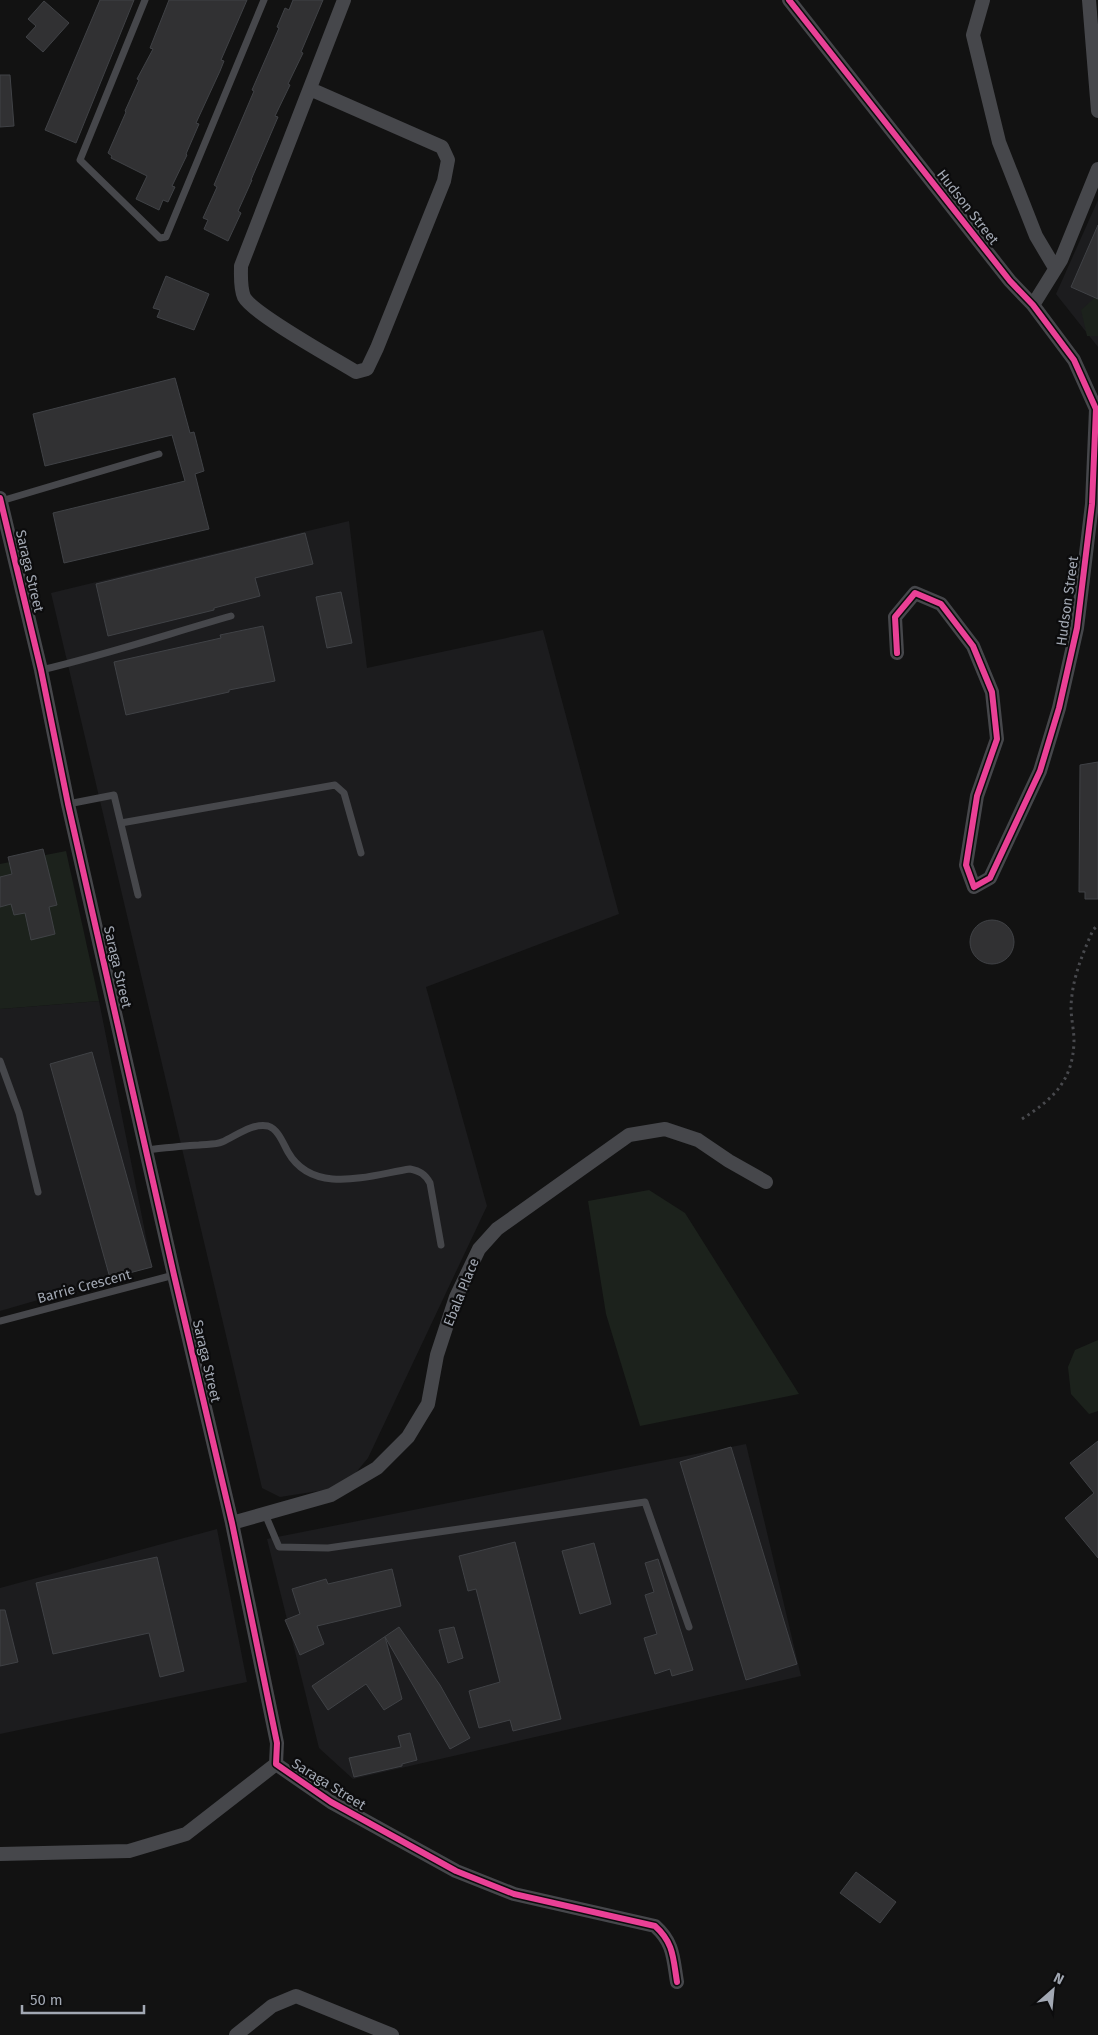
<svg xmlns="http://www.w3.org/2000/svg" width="1098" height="2035" viewBox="0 0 1098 2035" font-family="'Fira Sans',sans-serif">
<rect width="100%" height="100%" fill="#121212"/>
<path fill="#1c1c1e" d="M1098,200V347L1056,294Z
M349,521L367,668L543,630L619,914L426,987L487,1206L368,1458L344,1487L280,1497L262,1488L51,593Z
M99,1001L152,1267L0,1311V1009Z
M746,1444L801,1676L353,1779L319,1748L267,1539Z
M217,1529L247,1682L0,1734V1588Z"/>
<path fill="#1c221c" d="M1098,295V336H1087L1081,310Z
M66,851L99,1001L0,1009V864Z
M649,1190L685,1213L799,1394L640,1426L606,1314L588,1201Z
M1098,1340V1411L1089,1414L1071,1394L1068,1367L1075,1350Z"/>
<path fill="#313133" stroke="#404246" d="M100,0H134L76,143L45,130Z
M169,0H247L221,60L224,61L220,71L196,123L199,124L186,154L187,155L172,186L175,187L168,202L163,200L159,210L136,199L147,176L111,158L112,156L108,153L126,112L125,111L139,80L137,79L153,49L150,48Z
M293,0H323L301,52L303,53L288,84L290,85L275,116L278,117L251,180H252L238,211L241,213L228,241L204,229L208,220L203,218L217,187L214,185L254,91L252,90L279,28L277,27L285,8L289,10Z
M44,1L69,23L43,52L26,37L36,26L28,19Z
M0,75H10L14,126L0,127Z
M1098,225V299L1071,287Z
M166,276L209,294L194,330L157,317L160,310L153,308Z
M175,378L190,433L194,432L204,471L195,474L209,529L64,563L53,513L185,481L172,435L45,466L33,414Z
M305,533L313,564L255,578L260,596L214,608V610L108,636L96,584Z
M341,592L352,643L327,648L316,597Z
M263,626L275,681L229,690V692L126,715L114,662L221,638L220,635Z
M1098,762V899H1085V892H1079L1080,765Z
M43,849L57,905L49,907L55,934L31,940L25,913L14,915L11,904L0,907V877L12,874L8,857Z
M970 942a22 22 0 1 1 44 0a22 22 0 1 1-44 0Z
M92,1052L152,1267L110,1278L50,1064Z
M1098,1441V1558L1065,1518L1094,1493L1070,1463Z
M731,1447L797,1664L746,1680L680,1462Z
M515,1542L561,1719L513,1731L510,1720L479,1728L469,1691L500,1682L476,1589L468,1591L459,1556Z
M594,1543L611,1604L580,1614L562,1551Z
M157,1557L184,1671L160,1677L149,1633L53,1654L36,1583Z
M658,1559L693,1670L672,1676L670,1669L655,1674L644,1638L657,1634L645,1595L654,1592L645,1563Z
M392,1569L401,1606L317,1626L324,1644L300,1655L285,1620L300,1614L292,1589L326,1579L328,1584Z
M0,1610H5L18,1662L0,1666Z
M399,1627L440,1685L470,1738L450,1749L385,1637L402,1699L384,1710L366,1684L328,1710L312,1686Z
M454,1627L463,1658L448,1663L439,1630Z
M410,1733L417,1760L402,1764V1766L354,1777L349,1758L401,1747L398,1736Z
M856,1872L896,1902L880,1923L840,1893Z"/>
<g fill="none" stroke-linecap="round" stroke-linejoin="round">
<path stroke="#48494d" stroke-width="3" stroke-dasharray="2.5 4" stroke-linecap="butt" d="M1022,1119C1053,1099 1073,1081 1074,1041C1074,1030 1071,1018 1071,1007C1072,979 1082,955 1093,930L1098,925"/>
<path stroke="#46474b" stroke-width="7" d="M145,0L80,160L160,238L166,237L264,0
M1,501L159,454
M41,670C105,655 168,634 231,616
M68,804L114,795L138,895
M121,823L335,785L344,793L361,853
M0,1061L19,1113L38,1192
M146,1150C164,1148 181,1146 199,1145C206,1144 215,1145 222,1142C236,1136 251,1123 268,1126C278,1129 283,1143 288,1152C313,1196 370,1175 410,1169C420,1171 425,1174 430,1183L441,1245
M0,1321L174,1275
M265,1514L279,1547L328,1548L645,1502L689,1627"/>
<path stroke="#46474b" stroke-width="14" d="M789,0L1010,281L1033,305L1074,360L1096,409L1092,504L1077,628L1059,708L1040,771L990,878L974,887L966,865L977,796L997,739L992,692L973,646L941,604L915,593L895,617L897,653
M983,0L973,35L999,142L1036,236L1055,268
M1089,0L1098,111
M310,89L442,147L448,160L444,181L377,348L367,369L356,372C335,359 253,314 244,297C240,287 241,277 241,266L344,0
M1033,305L1061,260L1098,169
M0,498L41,670L68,804L174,1275L232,1523L277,1743L276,1764L331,1802L456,1871L514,1894L655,1926C674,1943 673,1958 677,1982
M232,1523L331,1495L377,1468L408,1437L428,1404L437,1355L456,1297L479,1249L497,1229L629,1135L665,1129L698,1140L729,1161L766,1182
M0,1854L129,1851L186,1834L276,1764
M236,2035L272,2006L296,1996L392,2035"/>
<g stroke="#0c0c0d" stroke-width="9">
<path id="cycleway" d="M789,0L1010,281L1033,305L1074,360L1096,409L1092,504L1077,628L1059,708L1040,771L990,878L974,887L966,865L977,796L997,739L992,692L973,646L941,604L915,593L895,617L897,653
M0,498L41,670L68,804L174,1275L232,1523L277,1743L276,1764L331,1802L456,1871L514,1894L655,1926C674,1943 673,1958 677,1982"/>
</g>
<use href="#cycleway" stroke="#ea4096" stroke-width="6"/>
</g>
<g text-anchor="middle" stroke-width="4.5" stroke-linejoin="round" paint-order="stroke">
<g font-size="14" fill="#a2a8b3" stroke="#0c0c0d">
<text transform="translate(968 207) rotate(52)" y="5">Hudson Street</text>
<text transform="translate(30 571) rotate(77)" y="5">Saraga Street</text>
<text transform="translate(1067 601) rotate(-82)" y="5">Hudson Street</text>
<text transform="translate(118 967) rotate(77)" y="5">Saraga Street</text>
<text transform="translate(84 1286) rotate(-15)" y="5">Barrie Crescent</text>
<text transform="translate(461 1292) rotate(-68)" y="5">Ebala Place</text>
<text transform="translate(207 1361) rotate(77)" y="5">Saraga Street</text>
<text transform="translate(329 1784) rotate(32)" y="5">Saraga Street</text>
</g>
</g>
<g transform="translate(1053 1990) rotate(27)" stroke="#0c0c0d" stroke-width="4" paint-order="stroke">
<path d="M0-4L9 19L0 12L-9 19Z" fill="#a2a8b3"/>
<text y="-8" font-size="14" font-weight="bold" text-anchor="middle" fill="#a2a8b3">N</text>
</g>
<path d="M22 2005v8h122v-8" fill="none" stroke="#a2a8b3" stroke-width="2.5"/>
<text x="30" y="2005" font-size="15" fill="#a2a8b3" stroke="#0c0c0d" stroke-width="4" paint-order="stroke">50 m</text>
</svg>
